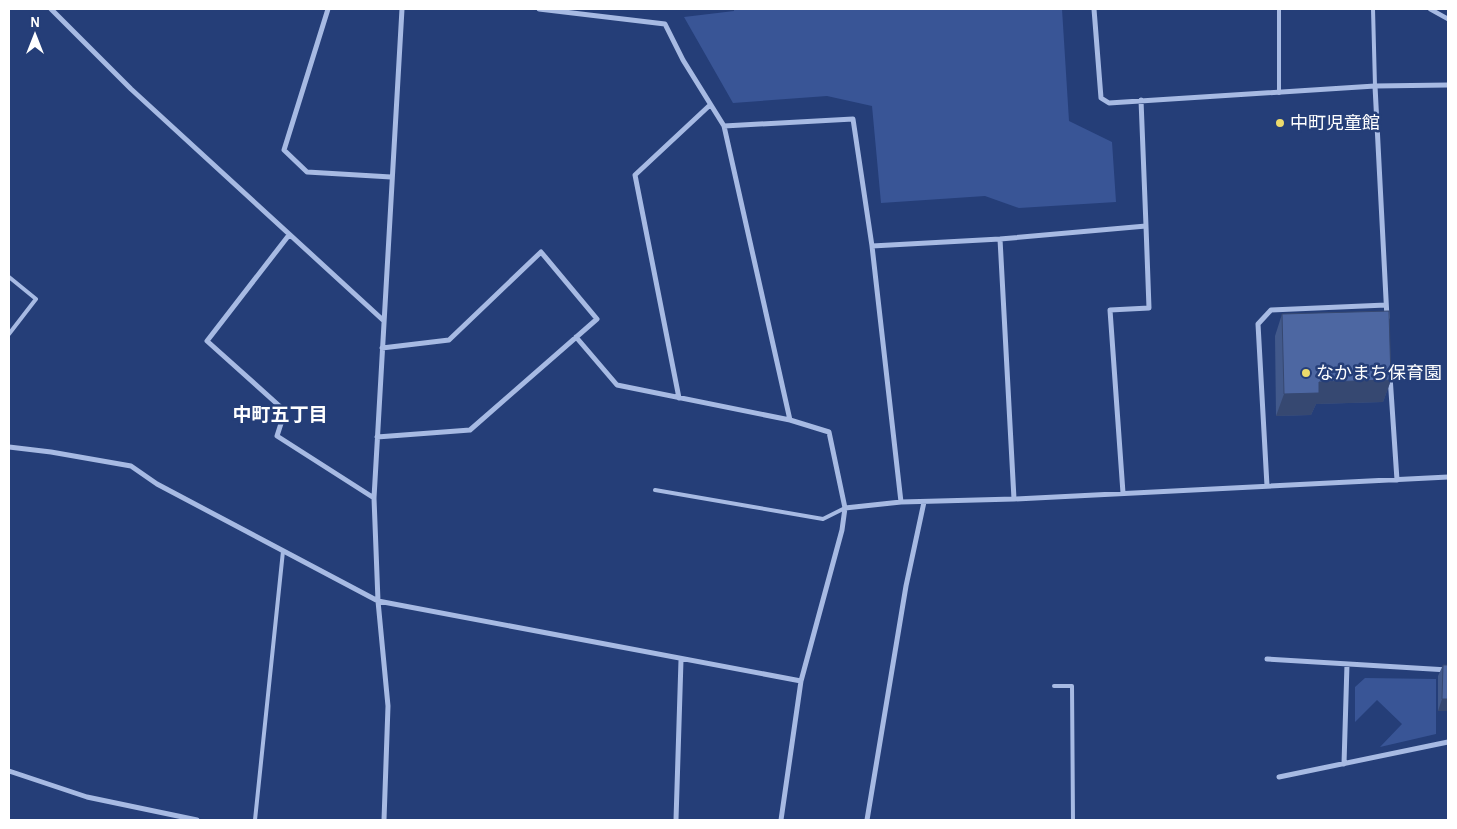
<svg xmlns="http://www.w3.org/2000/svg" width="1457" height="829" viewBox="0 0 1457 829" font-family="'Alegreya Sans','Noto Sans JP',sans-serif">
<rect width="100%" height="100%" fill="#253e78"/>
<path fill="#395596" d="M734,9H1062L1069,121L1112,142L1116,202L1019,208L985,196L881,203L872,106L827,96L733,103L684,17L734,11Z
M1365,678L1436,679V734L1380,747L1402,724L1377,700L1355,722V687Z"/>
<g fill="none" stroke-linecap="round" stroke-linejoin="round">
<path stroke="#a7bae3" stroke-width="4" d="M1279,9V93
M1373,9L1375,86
M9,277L36,299L9,334
M655,490L823,519L845,508
M1054,686H1072L1073,820
M255,820L283,551"/>
<path stroke="#a7bae3" stroke-width="4.5" d="M1430,9L1448,19"/>
<path stroke="#a7bae3" stroke-width="5" d="M51,9L131,89L384,321
M328,9L284,150L307,172L391,177
M1094,9L1101,98L1109,103L1375,86L1448,85
M1375,86L1387,318
M724,126L853,119L872,246
M289,235L207,341L285,411L277,436L374,498
M1000,239L1014,499
M576,337L617,385L790,420
M1390,376L1397,480
M679,398L635,175L710,105
M377,437L470,430L597,319L541,252L449,340L382,348
M9,447L51,452L131,466L157,484L378,601L801,681L842,530L845,508L829,432L790,420L724,126L683,60L665,24L539,9
M1267,486L1258,324L1271,310L1386,305
M1123,493L1110,310L1149,308L1146,226
M901,502L872,246L1000,239L1146,226L1141,100
M845,508L901,502L1014,499L1448,477
M1267,659L1448,670
M1344,764L1347,664
M9,771L87,797L197,820
M1279,777L1448,742
M384,820L388,706L378,601L374,498L402,9
M676,820L681,660
M781,820L801,681
M867,820L906,586L924,502"/>
</g>
<path fill="#42598b" d="M1282,314L1391,380L1383,402L1316,404L1311,415L1276,416L1275,336Z
M1443,665L1448,711H1438V676Z"/>
<path fill="#364871" d="M1391,380L1383,402L1316,404L1311,415L1276,416L1284,394L1319,382Z
M1442,699H1448V711H1438Z"/>
<path fill="#4d67a2" stroke="#364871" d="M1389,311L1391,380L1319,382V393L1284,394L1282,314Z
M1443,665H1448V699H1442Z"/>
<g fill="#ecda6c" stroke="#253e78" stroke-width="2">
<circle cx="1280" cy="123" r="5"/>
<circle cx="1306" cy="373" r="5"/>
</g>
<g text-anchor="middle" stroke-width="5" stroke-linejoin="round" paint-order="stroke">
<g font-size="18" fill="#fff" stroke="#253e78" text-anchor="start">
<text x="1290" y="129">中町児童館</text>
<text x="1316" y="379">なかまち保育園</text>
</g>
<g font-size="19" font-weight="bold" fill="#fff" stroke="#253e78">
<text x="280" y="421">中町五丁目</text>
</g>
</g>
<rect width="1457" height="829" fill="none" stroke="#ffffff" stroke-width="20"/>
<g transform="translate(35 35)" stroke="#253e78" stroke-width="4" paint-order="stroke">
<path d="M0-4L9 19L0 12L-9 19Z" fill="#ffffff"/>
<text y="-8" font-size="14" font-weight="bold" text-anchor="middle" fill="#ffffff">N</text>
</g>
</svg>
